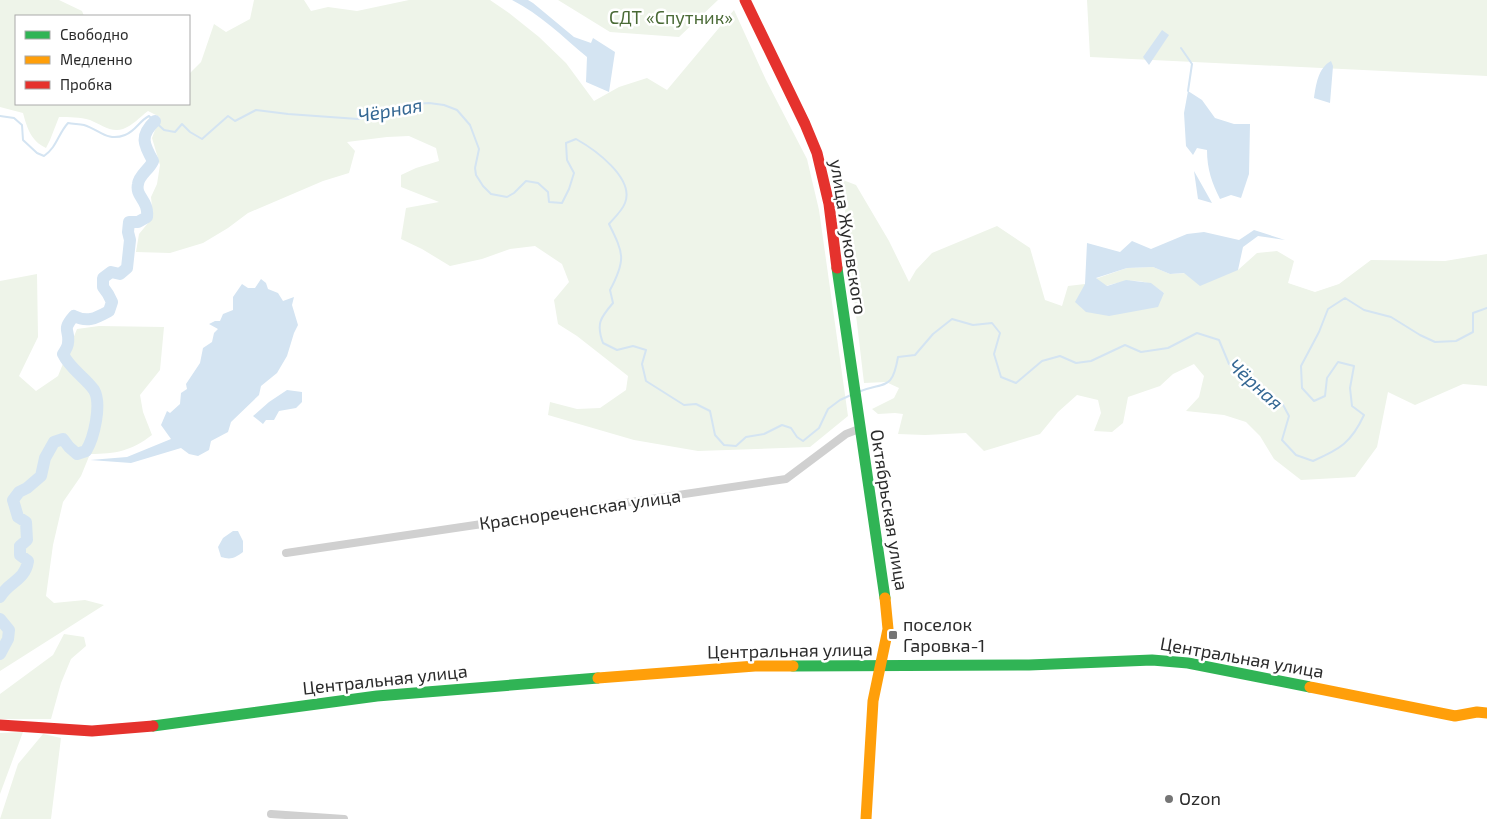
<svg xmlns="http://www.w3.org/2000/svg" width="1487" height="819" viewBox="0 0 1487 819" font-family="'Exo 2',sans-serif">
<rect width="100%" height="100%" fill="#fff"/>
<path fill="#eef4e9" d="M0,0H59L82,11L84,16H16V104H189V74L201,62L214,24L226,32L250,19L254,0H304L311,11L328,7L357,11L409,0H490L509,13L539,37L566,63L594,101L619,87L647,78L667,90L734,10L766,80L807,159L819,210L848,416L810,447L698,451L634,440L548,415L550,402L577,409L600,408L626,390L628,376L577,336L558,324L554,300L569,282L562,264L535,246L510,249L482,259L450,266L422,249L401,239L406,208L439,202L401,187V175L416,168L439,161L436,148L409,136L387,137L347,142L355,151L349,173L323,181L248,213L228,228L203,243L170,253L136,252L139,234L153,217L151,197L157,184L160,165L152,138L160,117L148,111C140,117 132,126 123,129C111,133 100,124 90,120C80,117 69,117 59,117L50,140L46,148C31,141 27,128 23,113L0,107Z
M558,0H718L679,37L610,32Z
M1087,0H1487V76L1090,57Z
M843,180L856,185L889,241L909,282L916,270L932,253L997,226L1030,248L1045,300L1062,306L1068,286L1085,284L1164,293C1145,277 1130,279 1106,286L1095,279L1127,268L1153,267L1170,274L1238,270L1257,253L1277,251L1294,261L1288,283L1315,292L1339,284L1371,260L1445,261L1487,254V386L1463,384L1415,405L1388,392L1377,447L1355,477L1301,480L1274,459L1260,436L1246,422L1224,415L1186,411L1199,397L1204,376L1194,364L1173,374L1160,386L1128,397L1123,423L1112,432L1094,431L1101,413L1098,400L1077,395L1058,412L1040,434L984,451L966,433L925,435L898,434L903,414L895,413L878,414L872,409L894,398L899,388L886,382L864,383L847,238Z
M37,274L38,337L19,376L36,391L58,376L77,329L99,326L164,327L160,370L140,395L143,412L152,435C131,451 116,454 90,454L81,476L63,502L53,545L46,596L54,603L85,600L104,605L0,671V281Z
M64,634L84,637L86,646L71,659L61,683L51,719H0V694L53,655Z
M23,732L0,794V733Z
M43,734L61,738L51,819H0L18,764Z"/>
<path fill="#d4e4f2" d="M512,0H528L533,3L574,37L591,43L593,38L615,52L609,92L586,82L587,57C563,37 540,14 512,0Z
M1162,30L1169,35L1149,65L1143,57Z
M1331,61L1333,66L1330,103L1314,98C1316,85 1318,68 1331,61Z
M1188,91L1202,100L1215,118L1234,124H1250L1249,174L1241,198L1231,195L1220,199C1212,183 1207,169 1207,150L1197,148L1193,155L1186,146L1184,113Z
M1194,171L1212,203L1198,199Z
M1254,230L1285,240L1258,236L1243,247L1238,270L1200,286L1184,273L1170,274L1153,267L1127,268L1096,278L1107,286L1126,280L1151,283L1164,293L1158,307L1109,316L1086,312L1075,302L1085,284L1087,243L1120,252L1132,241L1151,249L1187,234L1204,232L1239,240Z
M261,279L266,283L268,289L278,293L283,301L294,297L292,305L298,325L294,333L287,356L277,373L261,386L259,395L231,422L228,432L211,441L209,450L198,456L189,454L181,448L131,463L90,460L127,457L171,439L161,425L167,411L170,413L180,404L181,393L187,389L186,384L200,363L203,348L212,342L214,333L218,329L209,324L215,321H220L223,314L233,310V297L242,284L248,288H255Z
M287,390L302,392V402L296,408L279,411L274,420H266L263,424L253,416L269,402Z
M233,531H238L243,541V552C235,558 231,560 221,557L218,547L223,538Z"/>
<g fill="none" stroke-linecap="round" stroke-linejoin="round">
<path stroke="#d4e4f2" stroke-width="2" d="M1181,48L1192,64L1188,91
M0,116L14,118L22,125L23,140L37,153L44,156C57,147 58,134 68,123C73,124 79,124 84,125C100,130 107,142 125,135C136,131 139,121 149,116L164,130L175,132L182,124L190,132L202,139L228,116L235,121L256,110L288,114L358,119L378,117L414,104L429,103L444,105L457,110L470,125L479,149L475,168L476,175L483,186L491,194L507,197L514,193L526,181L538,183L548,192L549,202L562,203L569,189L574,173L567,160L566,143L576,139C594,149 635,178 625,203C622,211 614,218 609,224C624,254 626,260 610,290L613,303C600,318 596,324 603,343L617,350L633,346L646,350L642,364L646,381L684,405L696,404L710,411L715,435L724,445L736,446L746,437L764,434L782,425L791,428L797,437L803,441L819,428L828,409L840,400L851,395
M858,392C885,381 892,392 898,357L915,355L933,334L952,319L973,325L992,323L1000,333L994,354L1001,377L1016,383L1042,361L1060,356L1076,363L1091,361L1125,345L1141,352L1168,348L1197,333L1219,340L1229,364L1254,381L1282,403L1289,416L1282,440L1296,455L1313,461C1340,449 1351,443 1364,415L1352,406L1350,388L1354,366L1338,362L1327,378L1325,396L1314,401L1302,388L1301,366L1319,332L1328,309L1345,298L1364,310L1391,317L1420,335L1435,342L1456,341L1473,332V313L1487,308"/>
<path stroke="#d4e4f2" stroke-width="12" d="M0,597C8,582 25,581 28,561L20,555V546L27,540L26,522L18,517L13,500L19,492L27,488L41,476L45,458L54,442L63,439L69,447L77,454L86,451C94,438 102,404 94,390C85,377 70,369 63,354C65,351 68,346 68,343C70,329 61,331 74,316C88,323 96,318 109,311L112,302L108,294L103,287V278L111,272L120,274L127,268L130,240L128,232L129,222H138L147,217C149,200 135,197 138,184C139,175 149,170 153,161C144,145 139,136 155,121
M0,619L9,630L8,639L0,654"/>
<path stroke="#d0d0d0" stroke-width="8" d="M286,553L786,479L846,434L859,429
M271,814L344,819"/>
<path stroke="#30b455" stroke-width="11" d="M837,268L885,598
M793,666L1029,665L1152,660L1188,663L1310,687
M153,726L377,696L598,678"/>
<path stroke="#ff9f0a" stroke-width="11" d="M598,678L755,666H793
M1310,687L1455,716L1477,712L1487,713
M866,819L873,701L888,629L885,598"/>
<path stroke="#e5322d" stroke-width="11" d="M745,0L805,124L817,153L829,204L837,268
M0,725L92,731L153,726"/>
</g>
<g fill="#757575" stroke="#fff" stroke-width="2">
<rect x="888" y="630" width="10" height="10" rx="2.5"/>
<circle cx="1169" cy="799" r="5"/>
</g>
<g text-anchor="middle" stroke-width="5" stroke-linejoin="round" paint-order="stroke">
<g font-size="18" fill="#4a6a36" stroke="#fff">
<text x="671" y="24">СДТ «Спутник»</text>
</g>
<g font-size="18" fill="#2b2b2b" stroke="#fff">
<text transform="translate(848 237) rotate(81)" y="6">улица Жуковского</text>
<text transform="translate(580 510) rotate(-8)" y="6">Краснореченская улица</text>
<text transform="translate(889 510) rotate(81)" y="6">Октябрьская улица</text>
<text transform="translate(790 651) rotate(-1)" y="6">Центральная улица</text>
<text transform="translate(1242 658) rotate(10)" y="6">Центральная улица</text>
<text transform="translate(385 680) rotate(-6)" y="6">Центральная улица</text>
</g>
<g font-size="18" fill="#2b2b2b" stroke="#fff" text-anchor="start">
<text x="903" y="631">поселок<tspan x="903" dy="21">Гаровка-1</tspan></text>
<text x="1179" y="805">Ozon</text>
</g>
<g font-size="19" font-style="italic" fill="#346793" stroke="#fff">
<text transform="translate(390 110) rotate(-10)" y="7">Чёрная</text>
<text transform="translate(1256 384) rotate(42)" y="7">Чёрная</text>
</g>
</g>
<rect x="15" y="15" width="175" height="90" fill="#ffffff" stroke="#aaaaaa"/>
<rect x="25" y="31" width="25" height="8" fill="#30b455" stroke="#aaaaaa"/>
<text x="60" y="40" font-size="15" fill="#2b2b2b">Свободно</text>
<rect x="25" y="56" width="25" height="8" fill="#ff9f0a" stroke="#aaaaaa"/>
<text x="60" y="65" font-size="15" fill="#2b2b2b">Медленно</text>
<rect x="25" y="81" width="25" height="8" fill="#e5322d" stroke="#aaaaaa"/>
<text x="60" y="90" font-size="15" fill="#2b2b2b">Пробка</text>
</svg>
